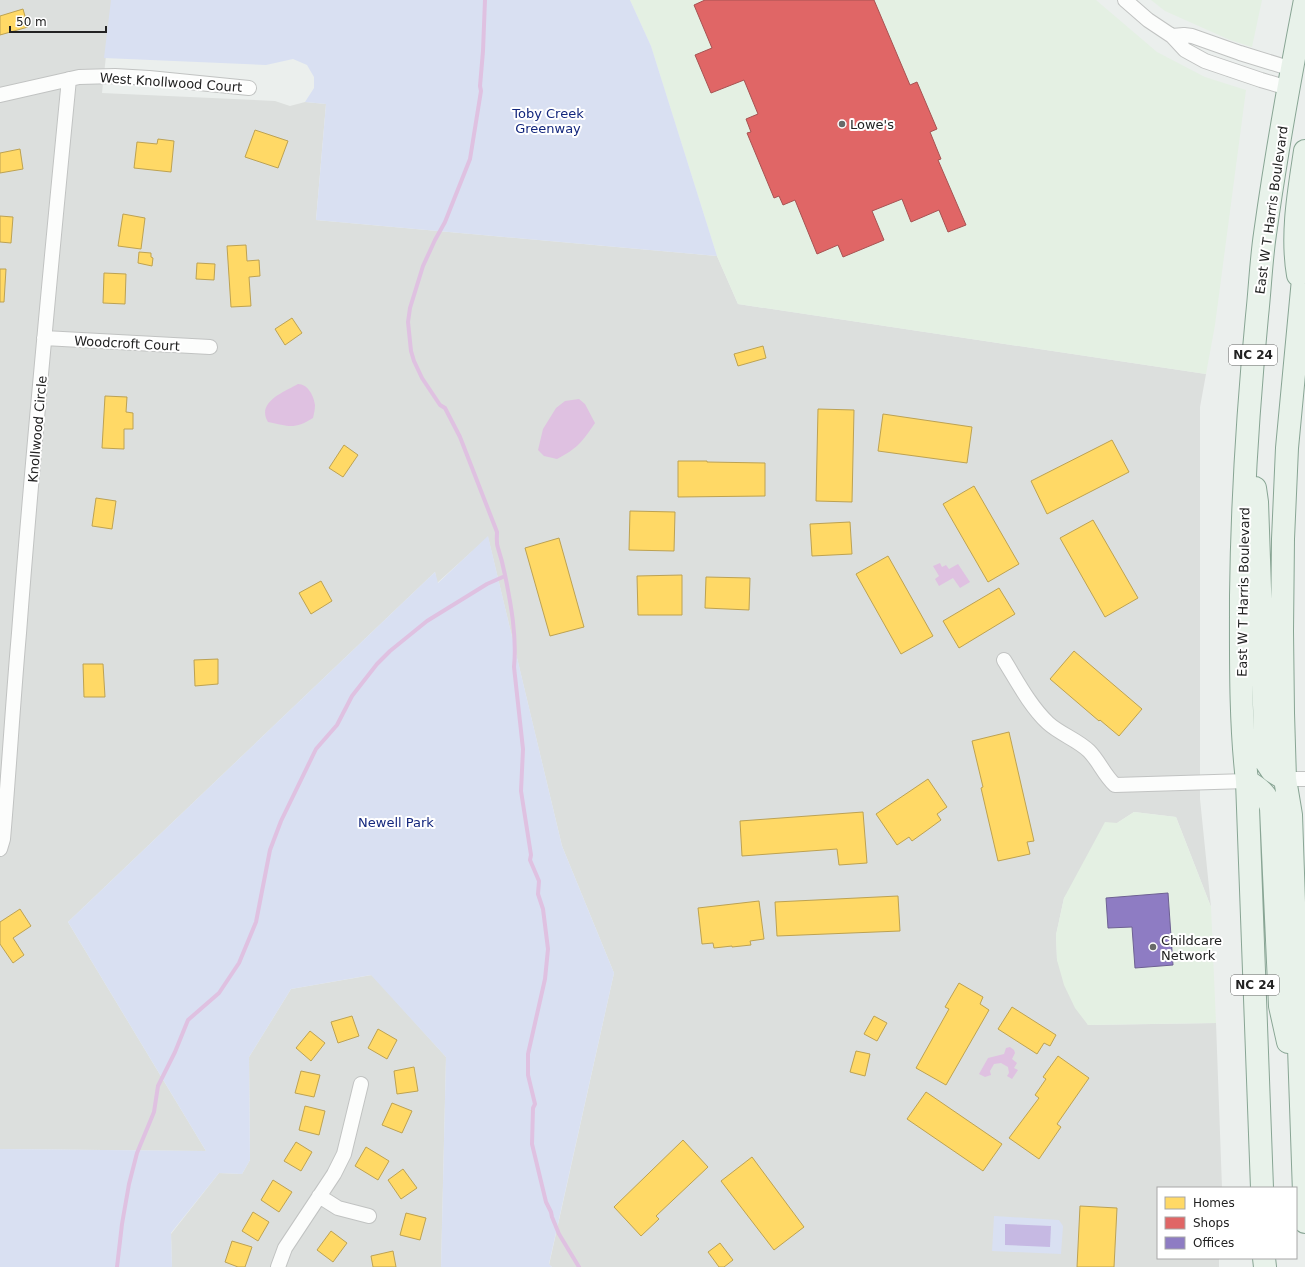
<svg xmlns="http://www.w3.org/2000/svg" width="1305" height="1267" viewBox="0 0 1305 1267" font-family="'DejaVu Sans',sans-serif">
<rect width="100%" height="100%" fill="#ebefed"/>
<path fill="#dcdfdd" d="M0,0H112L102,93L275,101L290,106L305,102L326,104L316,220L717,256L738,304L1206,374L1200,407V799L1211,907L1176,817L1134,812L1117,823L1064,898L1056,935L1057,960L1088,1025L1216,1023L1222,1188H1158V1258H1219V1267H552L549,1265L614,973L562,846L488,537L437,583L435,572L68,922L206,1151L0,1149Z
M372,975L446,1057L441,1267H172L171,1234L219,1173L242,1174L250,1160L249,1057L291,989Z"/>
<path fill="#e4f0e3" d="M630,0H1096L1157,52L1205,77L1246,90L1215,325L1206,374L738,304L717,256L651,46Z
M1151,0H1262L1252,47L1230,40L1165,11Z
M1134,812L1176,817L1211,907L1216,1023L1088,1025L1075,1008L1064,985L1057,960L1056,935L1064,898L1105,822L1117,823Z"/>
<path fill="#d9e0f2" d="M111,0H630L651,46L717,256L316,220L326,104L305,102L314,88V77L307,65L293,59L266,65L104,58Z
M488,536L562,846L614,973L549,1264L552,1267H441L446,1057L371,975L291,989L249,1057L250,1160L242,1174L219,1173L171,1233L172,1267H0V1149L206,1151L68,922L435,572L438,583Z
M994,1216L1059,1220L1063,1226L1061,1254L992,1251Z"/>
<path fill="#c6b9e3" d="M1005,1224L1051,1226L1050,1247L1005,1245Z"/>
<path fill="#dfc1e1" d="M298,384C308,384 314,396 315,405C315,409 314,414 313,418C294,430 289,426 268,422C256,402 284,392 298,384Z
M579,399L585,404L595,423C582,442 578,448 557,459L544,456L538,450L543,429L556,408L565,401Z
M940,563L942,567L946,565L949,569L958,564L970,582L960,588L953,578L939,586L935,579L939,576L933,566Z
M1010,1047L1014,1050L1015,1053L1012,1059L1017,1063L1014,1068L1018,1070L1012,1079L1007,1076L1009,1073L1008,1067L1001,1063L994,1064L990,1071L991,1075L985,1077L979,1074L988,1058L1004,1054L1006,1048Z"/>
<path fill="#ffd966" stroke="#bda252" d="M23,9L28,27L0,35V16Z
M255,130L288,141L278,168L245,157Z
M158,139L174,141L171,172L134,168L137,142L157,144Z
M20,149L23,169L0,173V153Z
M123,214L145,218L141,249L118,246Z
M0,216L13,217L11,243L0,242Z
M246,245L247,261L259,260L260,276L249,277L251,306L231,307L227,246Z
M139,252L151,253V257L153,258L152,266L138,263Z
M197,263L215,264L214,280L196,279Z
M0,269H6L4,302H0Z
M104,273L126,274L125,304L103,303Z
M292,318L302,333L285,345L275,329Z
M763,346L766,358L738,366L734,354Z
M105,396L127,397L126,412L133,413V429H124V449L102,448Z
M818,409L854,410L852,502L816,501Z
M883,414L972,427L967,463L878,451Z
M1112,440L1129,472L1047,514L1031,481Z
M344,445L358,455L343,477L329,468Z
M678,461H707V462L765,463V496L678,497Z
M974,486L1019,564L988,582L943,504Z
M96,498L116,501L112,529L92,526Z
M630,511L675,512L674,551L629,550Z
M1093,520L1138,598L1105,617L1060,538Z
M850,522L852,554L812,556L810,524Z
M559,538L584,627L550,636L525,548Z
M888,556L933,636L901,654L856,574Z
M682,575V615H638L637,576Z
M706,577L750,578L749,610L705,608Z
M321,581L332,601L311,614L299,593Z
M999,588L1015,614L959,648L943,621Z
M1074,651L1142,709L1119,736L1100,720L1099,721L1050,679Z
M218,659V684L195,686L194,660Z
M83,664H103L105,697H84Z
M1009,732L1034,841L1027,842L1030,854L998,861L981,788L983,787L972,741Z
M928,779L947,807L937,814L941,820L926,831L912,841L909,837L897,845L876,814Z
M863,812L867,863L839,865L837,849L742,856L740,821Z
M898,896L900,931L777,936L775,902Z
M759,901L764,939L750,941L751,945L732,947V946L714,948L713,943L702,944L698,908Z
M20,909L31,926L13,938L24,955L13,963L0,944V922Z
M959,983L983,997L980,1004L989,1010L946,1085L916,1068L949,1009L945,1007Z
M1012,1007L1056,1035L1050,1046L1044,1043L1037,1054L998,1029Z
M352,1016L359,1036L338,1043L331,1022Z
M874,1016L887,1023L877,1041L864,1034Z
M378,1029L397,1040L387,1059L368,1048Z
M310,1031L325,1043L311,1061L296,1048Z
M856,1051L870,1054L865,1076L850,1072Z
M1058,1056L1089,1078L1057,1124L1061,1127L1039,1159L1009,1138L1039,1098L1035,1095L1046,1079L1043,1077Z
M414,1067L418,1091L397,1094L394,1071Z
M301,1071L320,1075L314,1097L295,1093Z
M926,1092L1002,1144L983,1171L907,1119Z
M392,1103L412,1111L402,1133L382,1125Z
M305,1106L325,1111L319,1135L299,1130Z
M683,1140L708,1167L656,1216L659,1219L641,1236L614,1207Z
M296,1142L312,1152L301,1171L284,1161Z
M366,1147L389,1161L378,1180L355,1166Z
M752,1157L804,1227L774,1250L721,1181Z
M403,1169L417,1188L401,1199L388,1180Z
M273,1180L292,1192L279,1212L261,1200Z
M1080,1206L1117,1208L1114,1267H1077Z
M253,1212L269,1222L258,1241L242,1231Z
M406,1213L426,1218L420,1240L400,1235Z
M331,1231L347,1243L333,1262L317,1250Z
M232,1241L252,1247L245,1267H238L225,1262Z
M720,1243L733,1260L724,1267H719L708,1252Z
M393,1251L396,1267H373L371,1256Z"/>
<path fill="#e06666" stroke="#a75252" d="M705,0H874L910,85L917,82L937,129L930,132L941,159L938,160L966,225L948,232L939,210L911,222L902,199L872,211L884,240L843,257L838,245L817,254L795,200L783,205L779,196L774,198L747,133L751,132L746,119L758,114L744,80L711,93L695,55L712,48L694,5Z"/>
<path fill="#8e7cc3" stroke="#6e6193" d="M1168,893L1173,965L1135,968L1132,927L1108,928L1106,898Z"/>
<g fill="none" stroke-linecap="round" stroke-linejoin="round">
<path stroke="#dfc1e1" stroke-width="4" d="M485,0L483,51L480,86L481,91L470,159L445,222L435,240L423,266L410,308L408,322L411,351L414,361L422,378L440,405L445,408L460,437L497,532C497,537 496,543 498,548C501,557 503,565 505,575C511,604 517,637 514,667L523,749L521,791L531,855L530,860L539,881L538,894L543,909L548,949L545,979L528,1054V1075L535,1104L533,1108L532,1144L546,1202L551,1212L552,1217L559,1234L579,1267
M117,1267L122,1224L129,1184L137,1153L154,1112L158,1086L175,1052L188,1020L219,993L239,963L256,922L270,850L281,821L316,749L337,725L352,696L377,664L390,651L427,621L487,584L505,576"/>
<g stroke="#c1c3c2" stroke-width="16">
<path id="street" d="M1125,0L1148,20L1172,36
M1288,88L1261,80L1205,61L1185,50L1172,36L1184,35L1192,36L1240,53L1292,69
M0,95L79,77L115,76L149,78L249,88
M44,338L210,347
M1004,660C1017,681 1030,706 1048,723C1060,734 1078,740 1089,751C1099,761 1104,775 1115,785L1247,781
M1285,779H1305
M0,849L3,839C9,770 13,701 19,633C33,448 51,263 69,79
M319,1196L338,1208L369,1216
M278,1267L285,1248L334,1174L344,1154L361,1084"/>
</g>
<g stroke="#88a594" stroke-width="24">
<path id="primary" d="M1305,258L1287,448L1283,539L1282,631L1283,713L1285,779L1291,815L1305,1222
M1298,275C1291,234 1299,191 1305,151
M1255,488L1257,502L1266,762L1272,771L1285,779
M1247,781C1259,788 1267,794 1271,808L1280,1006L1288,1042
M1262,1188L1247,781C1240,720 1241,658 1241,596C1242,502 1248,409 1257,316C1260,289 1261,261 1265,234C1276,155 1290,77 1305,0
M1264,1258L1265,1267"/>
</g>
<use href="#street" stroke="#fcfdfc" stroke-width="14"/>
<use href="#primary" stroke="#e8f2ea" stroke-width="22"/>
</g>
<g fill="#686a69" stroke="#fff" stroke-width="1.5">
<circle cx="842" cy="124" r="4"/>
<circle cx="1153" cy="947" r="4"/>
</g>
<g text-anchor="middle" stroke-width="4" stroke-linejoin="round" paint-order="stroke">
<g fill="#fff" stroke="#646464" stroke-width="1">
<rect x="1229" y="345" width="48" height="20" rx="3"/>
<rect x="1231" y="975" width="48" height="20" rx="3"/>
</g>
<g font-size="12" font-weight="bold" fill="#222">
<text x="1253" y="359">NC 24</text>
<text x="1255" y="989">NC 24</text>
</g>
<g font-size="13" fill="#222" stroke="#fff">
<text transform="translate(171 82) rotate(4)" y="5">West Knollwood Court</text>
<text transform="translate(1271 210) rotate(-82)" y="5">East W T Harris Boulevard</text>
<text transform="translate(127 343) rotate(3)" y="5">Woodcroft Court</text>
<text transform="translate(37 429) rotate(-85)" y="5">Knollwood Circle</text>
<text transform="translate(1243 592) rotate(-89)" y="5">East W T Harris Boulevard</text>
</g>
<g font-size="13" fill="#13277d" stroke="#fff">
<text x="548" y="118">Toby Creek<tspan x="548" dy="15">Greenway</tspan></text>
<text x="396" y="827">Newell Park</text>
</g>
<g font-size="13" fill="#222" stroke="#fff" text-anchor="start">
<text x="850" y="129">Lowe's</text>
<text x="1161" y="945">Childcare<tspan x="1161" dy="15">Network</tspan></text>
</g>
</g>
<rect x="1157" y="1187" width="140" height="72" fill="#ffffff" stroke="#a7a7a7"/>
<rect x="1165" y="1197" width="20" height="12" fill="#ffd966" stroke="#a7a7a7"/>
<text x="1193" y="1207" font-size="12" fill="#222222">Homes</text>
<rect x="1165" y="1217" width="20" height="12" fill="#e06666" stroke="#a7a7a7"/>
<text x="1193" y="1227" font-size="12" fill="#222222">Shops</text>
<rect x="1165" y="1237" width="20" height="12" fill="#8e7cc3" stroke="#a7a7a7"/>
<text x="1193" y="1247" font-size="12" fill="#222222">Offices</text>
<path d="M10 26v6h96v-6" fill="none" stroke="#222222" stroke-width="2"/>
<text x="16" y="26" font-size="12" fill="#222222" stroke="#ffffff" stroke-width="3" paint-order="stroke">50 m</text>
</svg>
